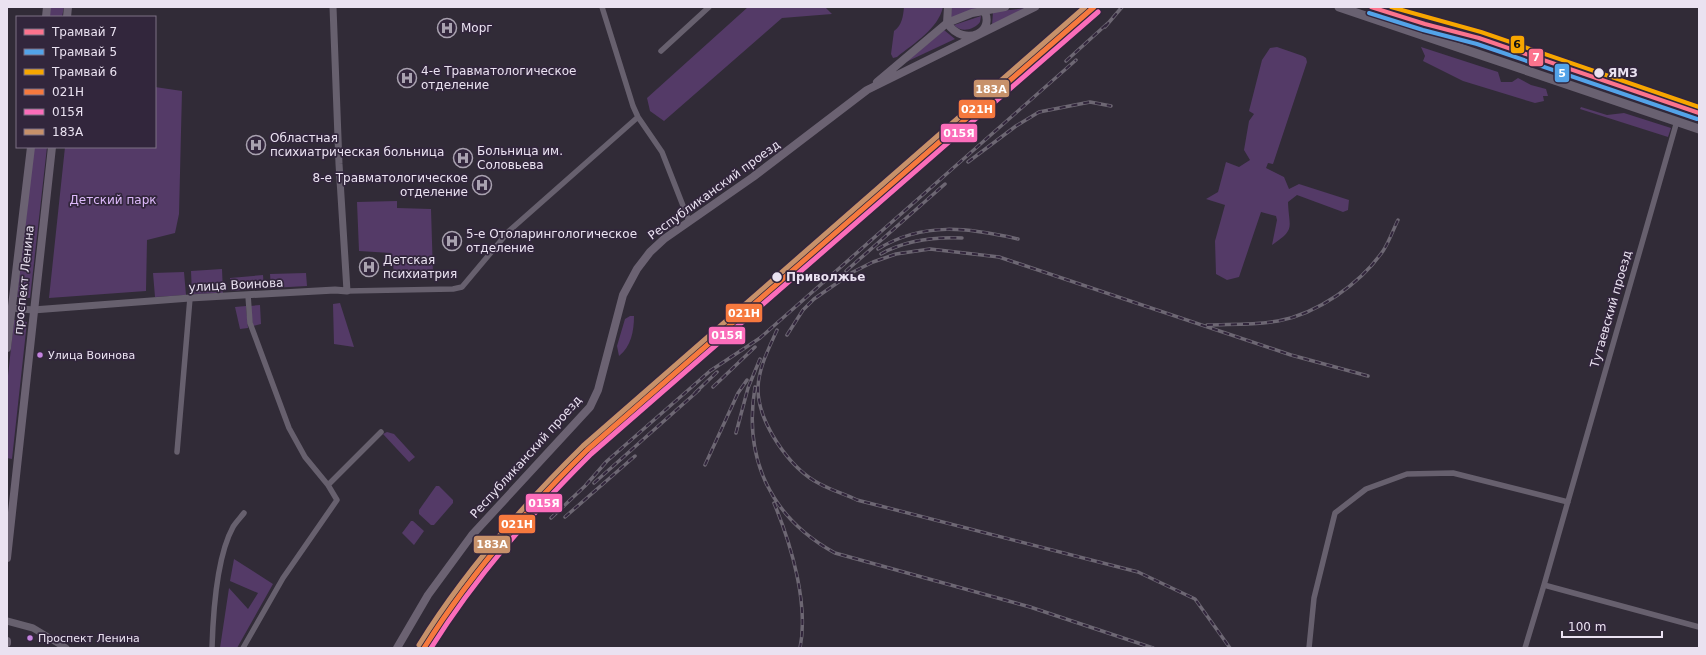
<svg xmlns="http://www.w3.org/2000/svg" width="1706" height="655" viewBox="0 0 1706 655" font-family="'DejaVu Sans',sans-serif">
<rect width="100%" height="100%" fill="#312b37"/>
<path fill="#543a67" d="M50,7H64L62,17H49Z
M748,7H825L832,14L782,18L664,121L650,111L647,98Z
M904,7H943C938,29 914,43 897,57L893,58L891,54L894,31C902,25 903,17 904,7Z
M952,7H976L978,8L950,18Z
M1026,8L992,25L993,12Z
M981,16L980,22C974,30 961,33 954,25Z
M944,30L955,39L906,62Z
M1277,47L1303,56L1306,58L1307,62L1273,164L1268,163L1266,168L1284,177L1289,189L1299,184L1349,200L1348,210L1343,212L1297,195L1288,202C1289,228 1296,229 1272,245L1277,220L1276,216L1261,212L1239,277L1227,280L1216,274L1215,241L1225,205L1206,199L1218,192L1226,162L1239,167L1250,160L1244,150L1249,121L1254,114L1249,111L1262,60L1270,48Z
M1421,47L1498,72L1501,82H1512L1518,78L1531,85L1546,89L1548,96H1543L1544,101L1535,103L1463,81L1423,61L1425,56Z
M155,87L182,91L179,214L175,233L147,240L146,291L49,298L65,147H155Z
M1581,107L1607,115L1624,113L1671,128L1668,137L1580,109Z
M34,147H47L30,298L17,297Z
M397,201V208L431,209L433,274L395,279L391,253L359,251L357,202Z
M222,269L223,293L192,294L191,271Z
M184,272L186,295L155,297L153,273Z
M306,273L307,286L271,288L270,274Z
M263,275L264,288L231,291L230,278Z
M340,303L354,347L334,344L333,304Z
M260,305L261,324L253,326L250,306Z
M246,306L248,328L240,329L235,307Z
M630,316H634C634,331 631,347 619,356L617,346L625,319Z
M14,320L27,322L12,459L7,458V385Z
M387,432L394,434L415,457L409,462L383,434Z
M436,486H439L453,500V503L434,525H431L419,514V510Z
M411,521H413L424,531L414,545L402,533Z
M234,559L273,584L237,648H220L229,588L248,609L258,593L230,581Z"/>
<g fill="none" stroke-linecap="round" stroke-linejoin="round">
<path stroke="#67606e" stroke-width="5.5" d="M602,7L633,106L638,117L662,152L689,221
M661,51L709,7
M347,291L453,289L462,287L509,231L638,117
M177,452L190,298
M328,485L381,432
M1544,585L1699,627
M212,648C213,615 217,556 233,527C236,522 241,517 244,513
M243,648L283,578L337,500L328,485L305,457L289,428L250,323L248,295
M1309,648L1314,598L1335,513L1366,489L1407,474L1453,473L1568,502
M1525,648L1544,585L1677,121"/>
<path stroke="#67606e" stroke-width="7" d="M12,308L33,310L190,298L335,290L347,291L339,164L333,7
M7,621L33,628L66,648"/>
<path stroke="#6b6272" stroke-width="8" d="M948,7L947,23C965,49 999,31 982,7
M46,17L47,7
M67,17L68,7
M877,82L947,23L972,13L1005,7
M7,348L31,147
M7,558L52,147
M7,641V643
M397,648L428,595L472,535L590,407L598,390L623,295L637,269L650,252L664,239L753,177L867,90L1035,7"/>
<path stroke="#696171" stroke-width="9" d="M1339,7L1699,129"/>
<g stroke="#6d6773" stroke-width="3.5">
<path id="rail" d="M1105,27L1122,7
M1066,61L1108,23
M968,162L1016,126L1039,112L1090,102L1111,106
M878,249C924,221 969,228 1018,239
M881,254C906,240 934,237 962,238
M846,271L945,184
M1207,325C1230,324 1255,325 1278,321C1317,314 1360,284 1383,251C1389,242 1393,230 1398,220
M777,330C769,348 759,367 758,387C757,422 790,469 820,484C831,490 844,494 857,500L1138,572L1195,599L1230,648
M787,335L803,310L814,299L853,272L873,262L896,254L930,249L999,257L1291,355L1368,376
M713,387L755,347
M755,387C743,459 771,518 835,553L1030,607L1153,648
M695,393L717,372
M736,433L748,388L760,359
M705,465L738,393L747,380
M594,483L699,390
M774,503C791,544 809,604 800,648
M565,517L635,456
M551,518L585,486L607,461L710,371L760,338L1076,60"/>
</g>
<use href="#rail" stroke="#32263c" stroke-width="2" stroke-dasharray="6" stroke-linecap="butt"/>
<g stroke="#32263c" stroke-width="8">
<path id="rail-1" d="M424,648C470,574 525,511 587,450L1094,7"/>
</g>
<g stroke="#32263c" stroke-width="8">
<path id="rail-2" d="M431,648C476,576 531,514 591,454L1098,12"/>
</g>
<g stroke="#32263c" stroke-width="8">
<path id="rail-3" d="M419,645C465,571 521,507 583,446L1085,7"/>
</g>
<use href="#rail-1" stroke="#f6793e" stroke-width="5"/>
<use href="#rail-2" stroke="#fb6dba" stroke-width="5"/>
<use href="#rail-3" stroke="#c7916a" stroke-width="5"/>
<g stroke="#32263c" stroke-width="7">
<path id="tram-1" d="M1371,7L1425,24L1479,38L1699,113"/>
</g>
<g stroke="#32263c" stroke-width="7">
<path id="tram-2" d="M1369,13L1423,30L1477,44L1697,119"/>
</g>
<g stroke="#32263c" stroke-width="7">
<path id="tram-3" d="M1391,7L1481,32L1699,107"/>
</g>
<use href="#tram-1" stroke="#fc738d" stroke-width="4"/>
<use href="#tram-2" stroke="#53a3e8" stroke-width="4"/>
<use href="#tram-3" stroke="#f7a600" stroke-width="4"/>
</g>
<defs>
<g id="hospital-ring" transform="scale(1)"><circle r="9.5" fill="#32263c" stroke="#a9a2b0" stroke-width="1.5"/><path d="M-5-5h3v3.5h4V-5h3V5h-3V1.5h-4V5h-3Z" fill="#a9a2b0"/></g>
</defs>
<g fill-rule="evenodd">
<use href="#hospital-ring" x="447" y="28"/>
<use href="#hospital-ring" x="407" y="78"/>
<use href="#hospital-ring" x="256" y="145"/>
<use href="#hospital-ring" x="463" y="158"/>
<use href="#hospital-ring" x="482" y="185"/>
<use href="#hospital-ring" x="452" y="241"/>
<use href="#hospital-ring" x="369" y="267"/>
</g>
<g fill="#eae2f1" stroke="#32263c" stroke-width="1.5">
<circle cx="1599" cy="73" r="5.5"/>
<circle cx="777" cy="277" r="5.5"/>
</g>
<g fill="#c483df" stroke="#32263c" stroke-width="1.5">
<circle cx="40" cy="355" r="3.5"/>
<circle cx="30" cy="638" r="3.5"/>
</g>
<g text-anchor="middle" stroke-width="3.5" stroke-linejoin="round" paint-order="stroke">
<g font-size="11" fill="#eae2f1" stroke="#32263c" text-anchor="start">
<text x="48" y="359">Улица Воинова</text>
<text x="38" y="642">Проспект Ленина</text>
</g>
<g font-size="12" fill="#eae2f1" stroke="#32263c" text-anchor="start">
<text x="461" y="32">Морг</text>
<text x="421" y="75">4-е Травматологическое<tspan x="421" dy="14">отделение</tspan></text>
<text x="270" y="142">Областная<tspan x="270" dy="14">психиатрическая больница</tspan></text>
<text x="477" y="155">Больница им.<tspan x="477" dy="14">Соловьева</tspan></text>
<text x="468" y="182" text-anchor="end">8-е Травматологическое<tspan x="468" dy="14">отделение</tspan></text>
<text x="466" y="238">5-е Отоларингологическое<tspan x="466" dy="14">отделение</tspan></text>
<text x="383" y="264">Детская<tspan x="383" dy="14">психиатрия</tspan></text>
</g>
<g font-size="12" font-weight="bold" fill="#eae2f1" stroke="#32263c" text-anchor="start">
<text x="1608" y="77">ЯМЗ</text>
<text x="786" y="281">Приволжье</text>
</g>
<g font-size="12" fill="#eae2f1" stroke="#32263c">
<text transform="translate(714 190) rotate(-36)" y="4">Республиканский проезд</text>
<text transform="translate(24 280) rotate(-84)" y="4">проспект Ленина</text>
<text transform="translate(236 285) rotate(-3)" y="4">улица Воинова</text>
<text transform="translate(1611 309) rotate(-74)" y="4">Тутаевский проезд</text>
<text transform="translate(526 457) rotate(-48)" y="4">Республиканский проезд</text>
</g>
<g font-size="12" fill="#debafb" stroke="#32263c">
<text x="113" y="204">Детский парк</text>
</g>
</g>
<g stroke="#32263c" stroke-width="1.5">
<rect x="1510" y="35" width="15" height="19" rx="4" fill="#f7a600"/>
<rect x="1528" y="48" width="16" height="19" rx="4" fill="#fc738d"/>
<rect x="1554" y="63" width="16" height="20" rx="4" fill="#53a3e8"/>
<rect x="973" y="79" width="37" height="19" rx="4" fill="#c7916a"/>
<rect x="958" y="99" width="38" height="20" rx="4" fill="#f6793e"/>
<rect x="940" y="123" width="38" height="20" rx="4" fill="#fb6dba"/>
<rect x="725" y="303" width="38" height="20" rx="4" fill="#f6793e"/>
<rect x="708" y="326" width="38" height="19" rx="4" fill="#fb6dba"/>
<rect x="525" y="493" width="38" height="20" rx="4" fill="#fb6dba"/>
<rect x="498" y="514" width="38" height="20" rx="4" fill="#f6793e"/>
<rect x="473" y="535" width="38" height="19" rx="4" fill="#c7916a"/>
</g>
<g font-size="11" text-anchor="middle" font-weight="bold" fill="#fff">
<text x="1536" y="61">7</text>
<text x="1562" y="77">5</text>
<text x="991" y="93">183А</text>
<text x="977" y="113">021Н</text>
<text x="959" y="137">015Я</text>
<text x="744" y="317">021Н</text>
<text x="727" y="339">015Я</text>
<text x="544" y="507">015Я</text>
<text x="517" y="528">021Н</text>
<text x="492" y="548">183А</text>
</g>
<g font-size="11" text-anchor="middle" font-weight="bold" fill="#111">
<text x="1517" y="48">6</text>
</g>
<rect width="1706" height="655" fill="none" stroke="#eae2f1" stroke-width="16"/>
<rect x="16" y="16" width="140" height="132" fill="#32263c" stroke="#7c7184"/>
<rect x="24" y="29" width="20" height="6" fill="#fc738d" stroke="#7c7184"/>
<text x="52" y="36" font-size="12" fill="#eae2f1">Трамвай 7</text>
<rect x="24" y="49" width="20" height="6" fill="#53a3e8" stroke="#7c7184"/>
<text x="52" y="56" font-size="12" fill="#eae2f1">Трамвай 5</text>
<rect x="24" y="69" width="20" height="6" fill="#f7a600" stroke="#7c7184"/>
<text x="52" y="76" font-size="12" fill="#eae2f1">Трамвай 6</text>
<rect x="24" y="89" width="20" height="6" fill="#f6793e" stroke="#7c7184"/>
<text x="52" y="96" font-size="12" fill="#eae2f1">021Н</text>
<rect x="24" y="109" width="20" height="6" fill="#fb6dba" stroke="#7c7184"/>
<text x="52" y="116" font-size="12" fill="#eae2f1">015Я</text>
<rect x="24" y="129" width="20" height="6" fill="#c7916a" stroke="#7c7184"/>
<text x="52" y="136" font-size="12" fill="#eae2f1">183А</text>
<path d="M1562 631v6h100v-6" fill="none" stroke="#eae2f1" stroke-width="2"/>
<text x="1568" y="631" font-size="12" fill="#eae2f1" stroke="#32263c" stroke-width="3" paint-order="stroke">100 m</text>
</svg>
